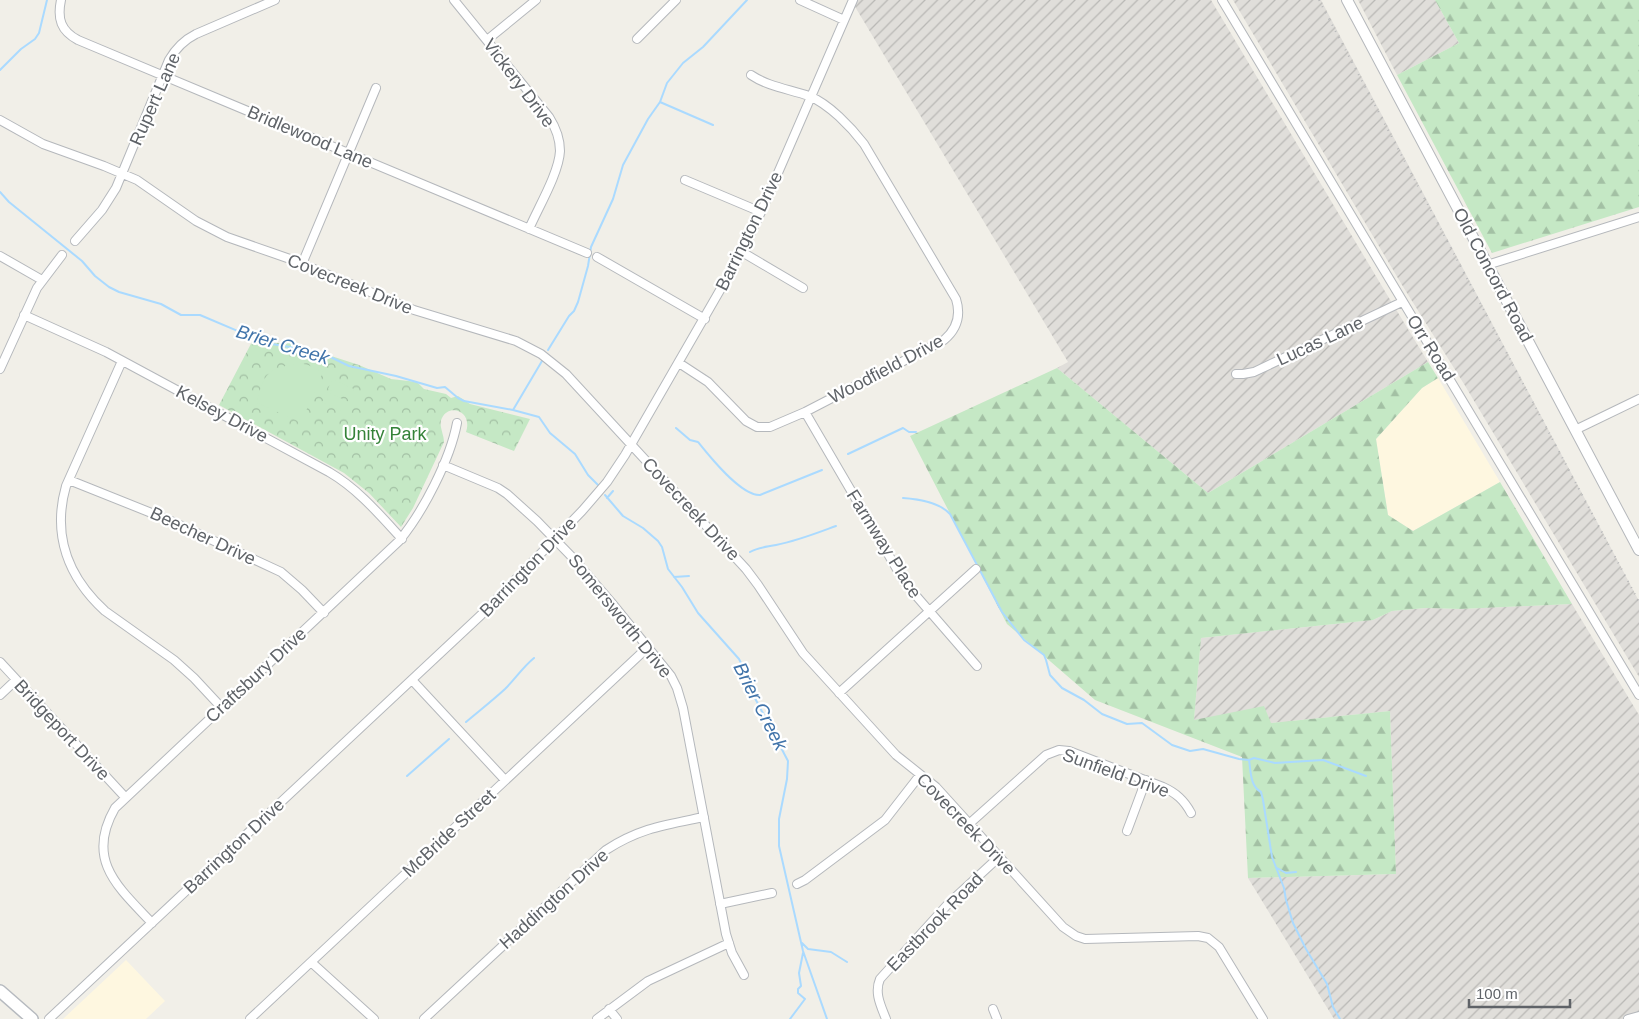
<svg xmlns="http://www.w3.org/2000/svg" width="1639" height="1019" viewBox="0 0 1639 1019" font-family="Arial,sans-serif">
<defs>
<pattern id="industrial-furrows" width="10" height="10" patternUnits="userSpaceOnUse" patternTransform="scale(1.25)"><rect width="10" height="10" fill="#e0deda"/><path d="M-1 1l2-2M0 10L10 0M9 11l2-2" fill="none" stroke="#b9b8b5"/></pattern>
<pattern id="forest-firs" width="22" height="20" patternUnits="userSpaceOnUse" patternTransform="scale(1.25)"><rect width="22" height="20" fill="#c5e8c5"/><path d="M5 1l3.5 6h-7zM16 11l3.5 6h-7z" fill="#a3c0a4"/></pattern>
<pattern id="park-crowns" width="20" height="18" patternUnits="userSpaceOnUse" patternTransform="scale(1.25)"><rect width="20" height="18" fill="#c5e8c5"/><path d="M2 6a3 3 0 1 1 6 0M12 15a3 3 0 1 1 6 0" fill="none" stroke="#a3c0a4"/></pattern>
</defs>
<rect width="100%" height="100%" fill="#f1efe8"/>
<path fill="#fef7e0" d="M1438,378L1500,482L1413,531L1388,515L1376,439L1422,388Z
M126,960L165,1001L146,1019H63Z"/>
<path fill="url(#industrial-furrows)" d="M851,0H1211L1386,293L1428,362L1208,493L1057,368L1068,362Z
M1233,0H1321L1639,601V677L1464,384L1402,285Z
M1358,0H1435L1459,43L1397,75Z
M1572,604L1639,715V1019H1334L1248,878L1396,874L1390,711L1271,723L1194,720L1201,638L1373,620L1392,611L1426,608L1461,609Z"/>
<path fill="url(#forest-firs)" d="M1435,0H1639V207L1492,253L1397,75L1459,43Z
M1428,362L1438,378L1422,388L1376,439L1388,515L1413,531L1500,482L1572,604L1461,609L1426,608L1392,611L1373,620L1201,638L1194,720L1264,706L1271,723L1390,711L1396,874L1248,878L1242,757L1095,700L1007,624L910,436L1057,368L1208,493Z"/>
<path fill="url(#park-crowns)" d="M254,338L264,343H290L297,347L319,352L359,365L391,379L417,382L424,389L446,394L451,398L458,396L470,404L530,419L514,451L466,432C473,411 449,403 442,418C438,425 444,434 444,442L413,508L401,527L369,493L344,473L219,405Z"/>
<path fill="#c5e8c5" d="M299,363L308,365L323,372L303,418L298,421L257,403C263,372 269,369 299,363Z
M332,379L354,389L350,399L328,389Z
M327,392L349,402L344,412L322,402Z"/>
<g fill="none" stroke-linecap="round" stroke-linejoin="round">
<path stroke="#aadaff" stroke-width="2" d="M0,70L21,49L35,39L39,33L47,0
M660,102L713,125
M0,192L9,202L82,261L95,276L109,287L119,292L161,304L181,315H200L266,343L320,352L349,366L396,376L437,388L445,387L458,398L464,401L513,410L539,417L550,433L575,454L588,475L598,485
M548,350L569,316L574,311L578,302L588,266L591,247L613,199L623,165L648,119L660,102L667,83L683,63L703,47L747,0
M513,410L542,361
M676,428L690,440L698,442C710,457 741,496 760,495L822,470
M848,454L903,428L909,432H916
M605,495L623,516L643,528L658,541L662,547L668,569L682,587L698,613L739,659L744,669L746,681L788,761L787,779L779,819V846L803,951L827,1019
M607,498L613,491
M903,498C918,499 939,502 950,514L1002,612L1024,640L1044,655L1046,660L1050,675L1062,688L1084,700L1102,714L1127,724L1142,723L1172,745L1190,751L1203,749L1239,759L1249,760L1254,758L1275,763L1323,760L1366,776
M750,552C759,547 767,547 776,545C797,541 817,533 836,526
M674,577L689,576
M466,722C479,711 492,701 505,689C515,679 523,667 534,658
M1249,760C1251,772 1250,786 1261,792L1263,800L1272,857L1284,888L1286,900L1293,923L1306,949L1327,984L1333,1007L1340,1019
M407,776L449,739
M1277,868L1286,873L1296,872
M802,943L808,949L831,952L847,962
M790,1019L805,999L798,993V989L801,986L799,973L803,953"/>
<g stroke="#b5b8bc" stroke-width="10">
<path id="minor" d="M61,0C57,19 61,31 78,40L587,253
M454,0L549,117C556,128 560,139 560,151C559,173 538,208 529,229
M800,0L844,20
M1222,0L1639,695
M637,39L676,0
M487,40L536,0
M0,120L43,144L104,166L137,180L196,221L227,237L290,259L414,310L516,341L541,354L566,374L746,569L758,585L803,653L896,755L936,787L1063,927L1076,936L1085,939L1198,936L1208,938L1219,947L1263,1019
M685,180L761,212
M75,241L102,210L116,188L169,60C176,48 184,40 196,34L275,0
M742,252L803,288
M0,256L42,280
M597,257L705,319
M302,264L376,88
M1487,265L1639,217
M24,315L106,352L329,472C358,489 379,514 402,539
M122,361L66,486C52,535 68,577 105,611L174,660L194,678L221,707
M679,363L708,382L746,421L757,427H770L805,412L944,340C957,329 961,315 956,299L864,144C851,127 829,104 809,96C789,89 769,87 751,75
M0,369L37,288L62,255
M1236,374H1243L1254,372L1402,302
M805,412L905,583L977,666
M1575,430L1639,399
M443,465L498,488L507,494L537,521L572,557L611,602L671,676L677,688L683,708L726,934L732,953L744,975
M69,480L169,520L281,572L302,590L324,613
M0,662L125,797
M412,680L505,780
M839,693L976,569
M0,695L16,680
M969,824L1046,755L1059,750L1069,751L1163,787C1176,793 1184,800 1191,813
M1127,831L1146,780
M797,884L805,880L885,820L920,775
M720,904L772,893
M152,923C118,887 85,860 115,808L399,541C423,512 450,460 457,423
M311,962L374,1019
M609,1009L617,1019
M993,1009L997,1019
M49,1019L481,615L582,511L607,482L625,455L742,252L761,212L853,0
M250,1019L648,647
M424,1019L606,850C640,828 665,825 704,817
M597,1019L648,981L729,943
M886,1019C881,1006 874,993 880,979L948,904L999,857
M1628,1019L1639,1016"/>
</g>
<g stroke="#b5b8bc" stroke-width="12">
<path id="tertiary" d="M1347,0L1639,550"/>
</g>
<g stroke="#b6babf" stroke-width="14">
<path id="secondary" d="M0,991L32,1019"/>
</g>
<use href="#minor" stroke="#fff" stroke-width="8"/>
<use href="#tertiary" stroke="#fff" stroke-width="10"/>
<use href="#secondary" stroke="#fff" stroke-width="11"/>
<path stroke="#b6b7b8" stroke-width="2" stroke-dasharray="1 6" stroke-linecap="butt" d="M1319,0L1639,602"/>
</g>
<g text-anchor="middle" stroke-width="4.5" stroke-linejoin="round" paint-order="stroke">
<g font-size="18" fill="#5f6368" stroke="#fff">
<text transform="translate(519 83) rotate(53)" y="6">Vickery Drive</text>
<text transform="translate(155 99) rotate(-66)" y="6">Rupert Lane</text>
<text transform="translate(310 137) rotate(23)" y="6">Bridlewood Lane</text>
<text transform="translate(749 231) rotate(-64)" y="6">Barrington Drive</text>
<text transform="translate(1493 275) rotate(62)" y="6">Old Concord Road</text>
<text transform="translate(350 284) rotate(22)" y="6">Covecreek Drive</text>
<text transform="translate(1320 341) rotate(-25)" y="6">Lucas Lane</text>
<text transform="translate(1431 348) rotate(58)" y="6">Orr Road</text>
<text transform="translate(886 369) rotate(-28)" y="6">Woodfield Drive</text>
<text transform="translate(222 414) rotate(28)" y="6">Kelsey Drive</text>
<text transform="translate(691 509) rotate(47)" y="6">Covecreek Drive</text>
<text transform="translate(203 536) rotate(25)" y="6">Beecher Drive</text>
<text transform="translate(884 544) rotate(58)" y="6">Farmway Place</text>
<text transform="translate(528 567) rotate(-46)" y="6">Barrington Drive</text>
<text transform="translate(620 616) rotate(51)" y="6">Somersworth Drive</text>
<text transform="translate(256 675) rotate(-43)" y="6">Craftsbury Drive</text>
<text transform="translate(62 730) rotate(47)" y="6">Bridgeport Drive</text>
<text transform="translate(1116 773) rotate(20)" y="6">Sunfield Drive</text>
<text transform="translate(966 824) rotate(46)" y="6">Covecreek Drive</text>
<text transform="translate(449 833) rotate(-43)" y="6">McBride Street</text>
<text transform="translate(234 846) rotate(-43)" y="6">Barrington Drive</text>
<text transform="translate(554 899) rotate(-42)" y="6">Haddington Drive</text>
<text transform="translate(935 922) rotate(-46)" y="6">Eastbrook Road</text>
</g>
<g font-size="18" fill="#348238" stroke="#fff">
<text x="385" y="440">Unity Park</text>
</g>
<g font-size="19" font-style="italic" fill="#4174aa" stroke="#fff">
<text transform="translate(283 344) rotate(17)" y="7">Brier Creek</text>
<text transform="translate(761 706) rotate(63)" y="7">Brier Creek</text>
</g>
</g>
<path d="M1469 999v8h101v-8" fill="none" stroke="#5f6368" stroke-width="2.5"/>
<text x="1476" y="999" font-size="15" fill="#5f6368" stroke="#ffffff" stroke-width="4" paint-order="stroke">100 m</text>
</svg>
